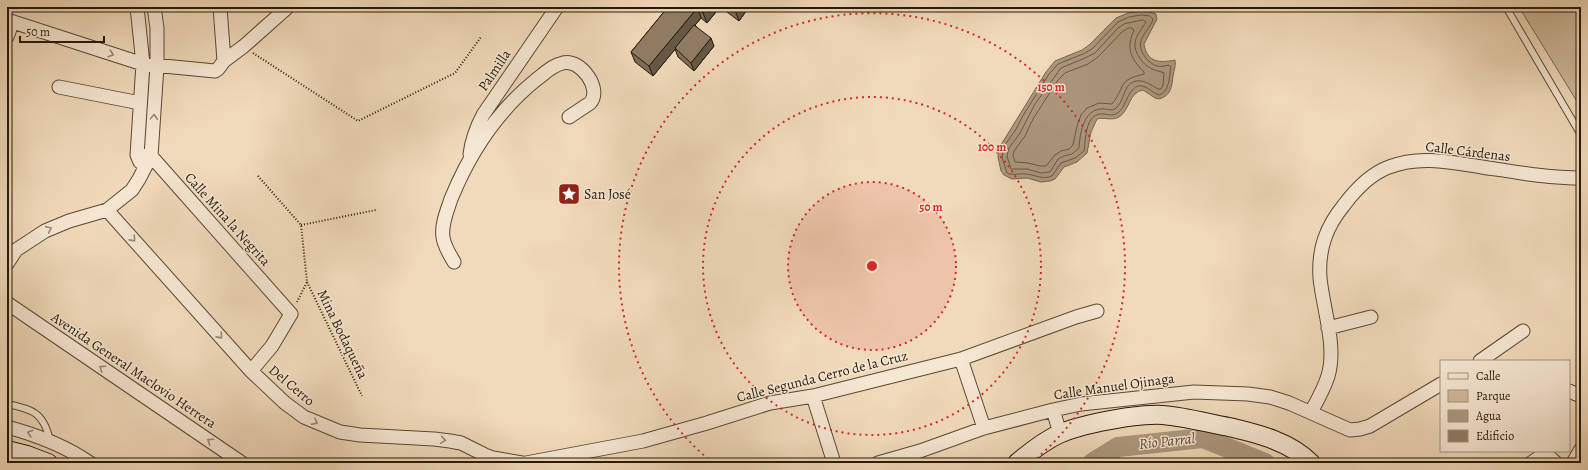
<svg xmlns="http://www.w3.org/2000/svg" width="1588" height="470" viewBox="0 0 1588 470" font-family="Alegreya,serif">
<rect width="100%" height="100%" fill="#f1dabb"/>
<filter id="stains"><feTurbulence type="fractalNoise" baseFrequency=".005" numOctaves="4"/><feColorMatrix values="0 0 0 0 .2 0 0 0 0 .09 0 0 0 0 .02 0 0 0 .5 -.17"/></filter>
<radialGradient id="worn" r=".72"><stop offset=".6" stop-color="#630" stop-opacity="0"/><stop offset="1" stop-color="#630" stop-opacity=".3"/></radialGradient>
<path fill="#ceb99c" stroke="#7a6852" d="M1519,7H1581V108Z"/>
<path fill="#ac987e" stroke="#76654e" d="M1142,11H1147L1156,14L1157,19L1144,44C1147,63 1160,63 1175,60C1176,66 1174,70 1173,76C1172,86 1171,96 1159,99L1155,98L1143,90C1129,92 1130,110 1119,117C1112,121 1104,117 1097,119L1091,132L1087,153L1077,162L1064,167L1055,179L1050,181L1041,182L1027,178L1012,179L1004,175L1001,171L998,157L999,148L1046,72L1055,61L1082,50L1089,45L1116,18L1128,13Z"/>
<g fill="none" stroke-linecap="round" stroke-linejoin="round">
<path stroke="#695842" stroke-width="1" d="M1142,15L1150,16L1153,19C1151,27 1143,33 1141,41C1138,51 1148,63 1157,66C1161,67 1165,66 1169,65L1171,67C1169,76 1170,92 1159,95C1153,93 1150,89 1145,87C1130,80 1127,105 1119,112C1114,116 1109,115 1104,114C1085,112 1086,138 1084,151L1075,158L1061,163L1052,176C1043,180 1036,175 1026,174C1019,173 1013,176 1007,173L1002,157L1004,146L1015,131L1024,114L1049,74L1058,64L1083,54L1092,49L1118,22L1129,17Z
M1143,20L1146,22C1142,29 1136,35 1135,43C1134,53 1143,65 1152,69C1156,71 1160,71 1164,73L1163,85L1161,89H1158C1148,83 1135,74 1126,89C1123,95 1122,103 1116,108C1111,112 1106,108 1101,109C1083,110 1080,134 1079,148L1072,154L1064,156L1058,159L1050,172L1041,173L1027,169H1011L1007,156L1009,148L1020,133L1035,104L1061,68L1085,58L1095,53L1118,28L1124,24Z
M1129,28H1132L1134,30C1126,48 1130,58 1144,72V74C1116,81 1127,85 1112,104L1099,103L1087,108L1081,115L1077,126L1073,145L1069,149L1061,151L1055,155L1046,166H1040L1028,163L1015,162L1013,155L1014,151L1025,136L1033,119L1058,80L1065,73L1088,64L1098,57L1122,32Z"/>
<path stroke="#ac987e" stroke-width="20" d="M1092,463L1118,447L1203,438L1265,463"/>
<g stroke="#594834" stroke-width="8">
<path id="lane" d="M1506,7L1581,135
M7,404C33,409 44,413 50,441"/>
</g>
<g stroke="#594834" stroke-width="15">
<path id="street" d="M137,7L143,64L137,155L140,162
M7,20L143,64L215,71L218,69L224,61L220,7
M7,37L12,23
M224,61L244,46L288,7
M59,87L140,103
M470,154C472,139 476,128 483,115L557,7
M137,155L151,156L291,314L272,346L251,371
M107,210L251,371L285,403L304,417L340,432L360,435L434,439L450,441L461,443L485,455L493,458L522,463
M454,262C450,255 444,246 443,237C441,225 447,211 451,199C470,152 497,111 537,79C545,73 553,65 563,63C580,58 603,89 590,103L569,117
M7,264L16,250L45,231L69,221L107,210L132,190L139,179L151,156L157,66V28L154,7
M7,303L242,463
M1328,328L1371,317
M961,359L984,428
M1480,361L1523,331
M1569,391L1581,396
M813,396L834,463
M1053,410L1060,433
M1311,412C1317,401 1324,389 1328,376C1337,346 1323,309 1320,278C1318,249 1326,227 1344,205C1356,189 1370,174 1389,167C1419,155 1451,162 1482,167C1515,172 1548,178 1581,178
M7,427C37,435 64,445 90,463
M1543,451L1556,463
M526,463L643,441L707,423L770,403L813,396L961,359L1076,317L1097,311
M878,463L920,451L984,428L1053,410L1081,404L1194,392L1248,394L1270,397L1289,403L1350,430L1360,429L1370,426L1441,384
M1531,463L1546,453
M1573,463L1581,449"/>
</g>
<g stroke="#261807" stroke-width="20">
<path id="secondary" d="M7,450L27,455L48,463
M1017,463C1030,452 1044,441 1059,434C1072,428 1086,425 1100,422C1121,418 1142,414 1163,415C1186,417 1207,423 1229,427C1258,434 1289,441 1311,463"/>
</g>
<path stroke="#261807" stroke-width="2" stroke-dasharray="1 2" stroke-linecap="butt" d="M253,53L358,121L455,73L481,37
M258,176L301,225L307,282L297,302
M301,225L376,210
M307,282L362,396
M1163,463L1175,459L1191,463"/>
<use href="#lane" stroke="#f6e7d3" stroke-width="6"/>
<use href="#street" stroke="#f6e7d3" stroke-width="13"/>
<use href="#secondary" stroke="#f6e7d3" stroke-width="18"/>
</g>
<path fill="#7c6c57" stroke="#261807" d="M668,7H720L707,23L701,18L695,25L714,46L694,71L678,57L675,49L653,76L635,62L631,52Z
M722,7H749L739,21L723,9Z"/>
<path fill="#655847" stroke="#261807" d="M698,7L701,18L653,76L649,66Z
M708,7H720L707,23L703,13Z
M738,7H749L739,21L735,10Z
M711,38L714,46L694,71L691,63Z"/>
<path fill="#907d65" stroke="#261807" d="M668,7H708L703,13L698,7L649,66L631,52Z
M731,7H738L735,10Z
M694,25L711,38L691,63L675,48Z"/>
<defs><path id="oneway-chevron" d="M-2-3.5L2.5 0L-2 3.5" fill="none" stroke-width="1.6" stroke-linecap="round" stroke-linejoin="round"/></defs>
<g stroke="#988a77">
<use href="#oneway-chevron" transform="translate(111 54) rotate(17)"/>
<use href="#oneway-chevron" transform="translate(154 117) rotate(-87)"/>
<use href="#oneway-chevron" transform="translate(49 229) rotate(-24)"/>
<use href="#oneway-chevron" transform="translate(133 239) rotate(48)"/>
<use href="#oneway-chevron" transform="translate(220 336) rotate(48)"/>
<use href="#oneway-chevron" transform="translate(102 368) rotate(-146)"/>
<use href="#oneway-chevron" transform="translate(315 422) rotate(26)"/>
<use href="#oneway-chevron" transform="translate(30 433) rotate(-164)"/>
<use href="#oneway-chevron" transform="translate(443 440) rotate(8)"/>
<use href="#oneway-chevron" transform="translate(210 441) rotate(-146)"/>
</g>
<circle cx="872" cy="266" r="84" fill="#d62828" fill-opacity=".12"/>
<g fill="none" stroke="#d62828" stroke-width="2" stroke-dasharray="2 4">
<circle cx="872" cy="266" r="84"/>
<circle cx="872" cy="266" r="169"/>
<path d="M713 463A253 253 0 1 1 1031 463"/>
</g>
<defs>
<g id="sight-square" transform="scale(1.15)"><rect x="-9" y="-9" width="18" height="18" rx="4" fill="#8f2418" stroke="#f6e7d3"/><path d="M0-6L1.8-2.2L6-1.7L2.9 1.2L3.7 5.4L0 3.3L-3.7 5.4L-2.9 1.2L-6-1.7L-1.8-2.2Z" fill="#fff"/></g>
</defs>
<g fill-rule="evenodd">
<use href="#sight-square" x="569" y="194"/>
</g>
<g text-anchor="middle" stroke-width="3" stroke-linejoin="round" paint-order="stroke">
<g font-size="14" fill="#261807" stroke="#f6e7d3">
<text transform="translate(494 70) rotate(-56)" y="5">Palmilla</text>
<text transform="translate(1468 151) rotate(7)" y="5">Calle Cárdenas</text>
<text transform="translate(228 219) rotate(48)" y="5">Calle Mina la Negrita</text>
<text transform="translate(343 334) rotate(64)" y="5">Mina Bodaqueña</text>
<text transform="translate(134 370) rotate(34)" y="5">Avenida General Maclovio Herrera</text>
<text transform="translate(822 376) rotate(-14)" y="5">Calle Segunda Cerro de la Cruz</text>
<text transform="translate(292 385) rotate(40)" y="5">Del Cerro</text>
<text transform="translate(1114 386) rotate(-8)" y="5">Calle Manuel Ojinaga</text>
</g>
<g font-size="14" fill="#261807" stroke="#f6e7d3" text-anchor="start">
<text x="584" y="199">San José</text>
</g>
<g font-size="15" font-style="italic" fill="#5c4b37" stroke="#f6e7d3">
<text transform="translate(1167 441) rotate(-6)" y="5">Río Parral</text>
</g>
</g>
<circle cx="872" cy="266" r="6" fill="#d62828" stroke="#f6e7d3" stroke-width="2"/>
<g font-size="12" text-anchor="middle" font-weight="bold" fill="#d62828" stroke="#f6e7d3" stroke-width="3" stroke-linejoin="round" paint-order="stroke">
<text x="1051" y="91">150 m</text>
<text x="992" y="151">100 m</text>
<text x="931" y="211">50 m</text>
</g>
<rect width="1588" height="470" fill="none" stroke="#f1dabb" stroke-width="24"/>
<rect x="8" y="8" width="1572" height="454" fill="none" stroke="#261807" stroke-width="2"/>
<rect x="12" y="12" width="1564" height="446" fill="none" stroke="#261807"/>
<rect x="1440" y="360" width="130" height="92" fill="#f6e7d3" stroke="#a39481"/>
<rect x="1448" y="373" width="20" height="6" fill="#f6e7d3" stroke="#a39481"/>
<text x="1476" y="380" font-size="12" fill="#261807">Calle</text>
<rect x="1448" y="390" width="20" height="12" fill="#ceb99c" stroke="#a39481"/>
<text x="1476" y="400" font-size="12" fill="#261807">Parque</text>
<rect x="1448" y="410" width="20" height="12" fill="#ac987e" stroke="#a39481"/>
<text x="1476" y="420" font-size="12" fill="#261807">Agua</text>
<rect x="1448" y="430" width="20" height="12" fill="#907d65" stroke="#a39481"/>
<text x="1476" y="440" font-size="12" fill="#261807">Edificio</text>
<path d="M20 36v6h84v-6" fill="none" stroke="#261807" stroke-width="2"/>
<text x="26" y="36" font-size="12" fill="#261807" stroke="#f6e7d3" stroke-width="3" paint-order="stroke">50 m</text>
<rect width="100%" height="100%" filter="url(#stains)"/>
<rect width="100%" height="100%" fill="url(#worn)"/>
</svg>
